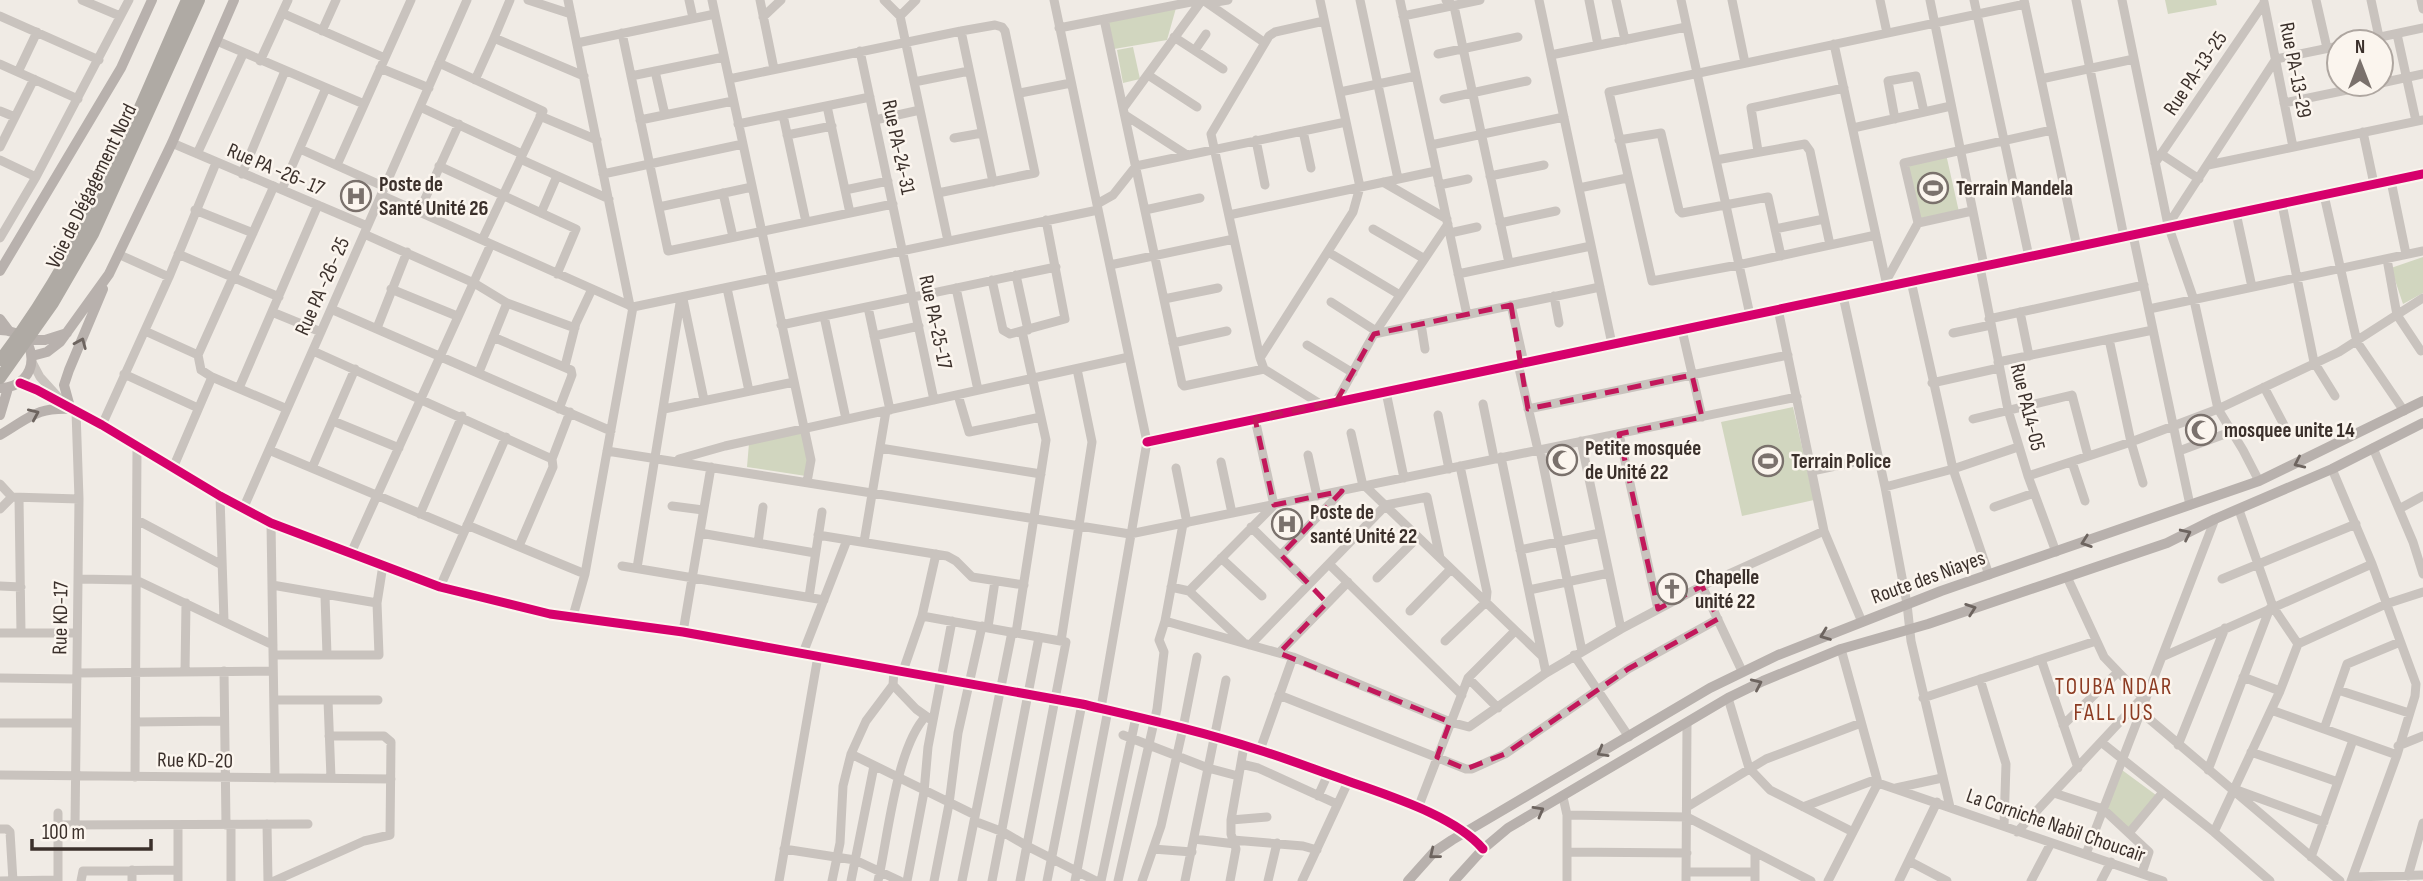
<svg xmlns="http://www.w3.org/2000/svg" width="2423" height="881" viewBox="0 0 2423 881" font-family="'Sofia Sans Condensed',sans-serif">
<rect width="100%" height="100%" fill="#f0ebe5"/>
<path fill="#d1d6bf" d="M2165,0H2216L2217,5L2168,14Z
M1176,8L1167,40L1114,49L1108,20Z
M1133,47L1140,79L1123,83L1117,50Z
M1946,154L1959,212L1920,221L1907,163Z
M2423,257V293L2403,304L2391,268Z
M1793,407L1814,500L1742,516L1721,422Z
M804,432L808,460L806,476L747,467L749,443Z
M2122,770L2156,795L2128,829L2106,810Z"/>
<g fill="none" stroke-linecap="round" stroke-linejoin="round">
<path stroke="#c9c3be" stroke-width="9" d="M82,0L120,16
M510,0L494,38L584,76
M528,0L571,14
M568,0L630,306
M689,0L693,18
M712,0L811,460L807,482
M760,0L774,69
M884,0L900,16L948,241
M1054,0L1147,442L1101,708
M1203,0L1265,43
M1360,0L1398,179
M1400,0L1467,315
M1446,0L1454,6L1509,263
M1539,0L1612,344
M1589,0L1598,45
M1616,0L1625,40
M1681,0L1750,315
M1732,0L1745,63
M1880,0L1887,33
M1930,0L1984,266
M1974,0L2029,257
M2024,0L2077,247
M2076,0L2124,237
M2122,0L2168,225L2194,300L2218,409L2243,450L2259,481
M2316,0L2327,48
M2371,0L2379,37
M2421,0L2423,9
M2264,2L2293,147
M1210,3L1228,0
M282,13L385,58
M0,16L99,60
M900,16L916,0
M1403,16L1480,0
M763,17L781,0
M1104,19L1182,384L1184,386L1264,369
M1059,28L1201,0
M322,31L336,0
M961,31L993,182
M622,33L668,251L893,204
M2397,34L2416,121
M1174,37L1223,69
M217,41L364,104
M2357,42L2423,28
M577,43L715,14
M1834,44L1886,281
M1195,50L1206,34
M860,51L934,400
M1438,54L1518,37
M1551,55L1686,27
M260,61L288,0
M439,63L543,111L482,240
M0,64L78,99
M380,68L429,88
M655,71L665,115
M18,72L37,32
M1148,75L1197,107
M631,76L724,57
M729,79L961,31L995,25L1002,27L1005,31L1035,173L938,193
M2041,79L2134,59
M475,80L494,38
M914,82L969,71
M2381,83L2423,74
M1340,92L1416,76
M1020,93L1071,83
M1444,99L1527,81
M2284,103L2376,84
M827,106L850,213
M420,107L522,154
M1124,107L1202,0
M0,111L15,117
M783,115L806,222
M1125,115L1187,155
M540,116L597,140
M1895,119L1888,81L1916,76L1924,112
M640,120L733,101
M875,120L920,110
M738,124L870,97
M1853,128L1951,106
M1303,131L1311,168
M2363,132L2374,184
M787,135L832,126
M954,138L982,133
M1256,140L1265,185
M1619,140L1661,133L1679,210L1682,213L1768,197L1781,256
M172,143L367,226
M1431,145L1564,117
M0,147L34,79
M300,149L385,187
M1758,151L1751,108L1844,88
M197,154L243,54
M2161,154L2199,179
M520,159L609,199
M0,160L36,177L129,0
M1716,160L1805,144L1810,151L1830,245
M2155,163L2264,3
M337,165L411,0
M2208,165L2423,120
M439,166L576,229L557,274
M242,174L285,71
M603,174L743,144
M1490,176L1544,165
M2391,181L2406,254
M1383,182L1447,219
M1439,185L1468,179
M274,186L198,355L201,370L212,377L287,409
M1579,188L1627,178
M282,189L326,88
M845,190L888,181
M723,193L733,237
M381,195L633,307L1098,210
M2324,195L2357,342L2404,411
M1097,204L1113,195L1136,166L1346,122
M2282,204L2314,362L2335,396
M659,207L752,187
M195,210L253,233
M1145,210L1200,198
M419,212L459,124
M541,213L557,176
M2236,213L2252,287
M1229,215L1436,171
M1500,223L1556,211
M1918,223L1972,211
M2168,225L2276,59L2339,46
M1373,229L1423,258
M1775,229L1824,219
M1450,233L1477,227
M364,234L474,283L507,303L575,328
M1876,235L1738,265L1652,281L1609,92L2025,4
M2133,235L2190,505
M0,238L36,177
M1328,252L1400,295
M178,254L279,297
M120,255L169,277
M2387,259L2397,315L2421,351
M1110,265L1234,239
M1980,267L2008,410L2028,476L2056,552
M1458,274L1591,246
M1016,275L1028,330
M992,280L1003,330L1010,334L1065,319L1046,220
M1886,281L1918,223L1904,163L2052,130
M1911,281L1953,469L1989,575
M727,288L749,391
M956,288L978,390
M391,289L457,316
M1554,296L1559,323
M1843,296L1885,487L1907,604L1911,641L1950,807
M683,299L704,400
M1164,299L1218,288
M1331,302L1376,331
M1511,305L1524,363
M868,307L890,410
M331,309L611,431
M1778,309L1824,531L1862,622
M2149,309L2423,251
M272,312L321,332
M2020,312L2029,356
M824,316L846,419
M1989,319L2144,285
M1421,324L1425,349
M781,325L1056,267
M377,328L407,252
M1682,330L1702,417
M145,331L198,355
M1953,333L1991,325
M1374,334L1600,287
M874,336L919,326
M493,337L571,370L572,375L559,409
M2109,339L2131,442L2143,483
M1173,343L1227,331
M1307,345L1353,373
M313,351L552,459L553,467L519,546
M1260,358L1353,212L1360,187L1320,0
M32,362L40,377L59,398
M1998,362L2153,330
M1518,364L1538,450
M565,366L576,323L592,289
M479,372L507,303
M124,374L198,408
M20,383L37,390L102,425L220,496L271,523L440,587L550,614L683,632L1082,704C1142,718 1201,731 1259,750C1288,759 1316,770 1345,780C1386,795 1454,815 1483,849
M1932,383L1999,368
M2264,387L2284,425
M239,388L318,205
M1386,392L1404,478
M958,395L969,432L1041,417
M1336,402L1374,334L1448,224
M1483,404L1494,458
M1322,405L1264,369L1260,358L1211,134L1269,36L1275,32L1324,21
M664,409L794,382
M1528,409L1788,355
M1438,415L1449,469
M1973,419L2072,395L2088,456
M333,421L399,448
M102,425L169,277L216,163
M1351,433L1363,486
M1619,434L1658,609
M1581,441L1621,629
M1147,442L2423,174
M880,448L1041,474
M2373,448L2413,542L2423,574
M269,450L464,532
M1540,450L1582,651
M607,451L1130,534L1797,397
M2179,451L2233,431
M1308,455L1317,496
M1501,457L1546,673
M552,459L570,412
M679,459L725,446L1129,357
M1221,462L1232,513
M2072,462L2085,501
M173,468L212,377
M312,468L355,369
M1176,468L1187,523
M2332,469L2372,564L2416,684L2415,696L2397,755L2351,881
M1812,471L1878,457
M2028,476L2131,442L2218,409L2339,352L2423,298
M0,484L12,497
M1365,486L1542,656
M1885,487L1953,469L2018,447
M220,496L224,621
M12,497L79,499
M19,498L21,633
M672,506L703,510
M1994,507L2034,493
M0,509L12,497
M243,509L467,0
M2399,509L2423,496
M2239,510L2273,607L2298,644
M420,514L462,416
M137,520L222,565
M271,523L275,778
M467,525L585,574
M1251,527L1309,584
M700,533L815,553
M818,535L947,556L956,561L972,577L1024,585
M864,542L886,411
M758,543L763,507
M1520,550L1600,533
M351,553L491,244
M1281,555L1342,491
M1221,558L1262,596
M1329,564L1462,695
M622,566L824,600
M637,568L681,297
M2067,577L2104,657L2145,700
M1377,578L1418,537
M78,579L136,580L273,645
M2222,579L2356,524
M272,585L377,603
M0,586L21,587
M1702,586L1742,671
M440,587L506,437
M1171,587L1189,591L1243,642
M1529,590L1609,573
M1189,591L1274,505L1255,419
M325,596L327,655
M809,597L822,512
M1410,611L1451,569
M573,616L585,574L633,307
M922,616L1066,642L1020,881
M1165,621L1293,657L1450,722L1469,727L1546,673L1621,629L1702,586L1824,531
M988,627L995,581
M683,632L711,467
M0,633H77
M1016,633L1046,440L1022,331
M1061,641L1092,442L1077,369
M1445,641L1486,602L1487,592L1460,466
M1250,645L1386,505L1427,497L1440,558
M803,653L847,540
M1279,653L1348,582
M273,655H379L377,603L383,565
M1574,655L1629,737
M2162,657L2372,564
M2041,659L2078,768
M224,671L226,825
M903,671L922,616L936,554
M185,672L186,603
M77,673L273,671
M2243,677L2280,691
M0,678L77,679
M1468,678L1498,708
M1980,679L2006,764L2004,826
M893,685L916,709L930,719
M2338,690L2409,713
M1279,695L1466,769H1472L1505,754L1628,669L1718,619
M1728,698L1749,768L1770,790L1853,832
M1923,698L2096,641
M274,700H378
M328,700L331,778
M2271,710L2397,755
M2141,712L2340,881
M136,722L224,721
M0,723H76
M2063,725L2117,673
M2324,729L2347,664L2400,642
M1123,735L1208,768L1238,776
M2101,742L2214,832L2270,881
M2178,745L2225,628
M2398,746L2423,736
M1260,750L1293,657
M2251,752L2338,782
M851,754L975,815
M1241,764L1258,768L1337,804
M2208,770L2270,608
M0,775L391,779
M135,777L137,448
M1878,783L2163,881
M1896,788L1942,778
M2234,789L2324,822
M2054,793L2103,809L2149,852L2142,873
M1318,796L1328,774
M1563,797L1567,815V881
M1687,807L1766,759L1861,723
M1803,807L1877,779
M1418,808L1468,678L1515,631
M58,813V881
M1567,815L1687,817L1811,881
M1231,820L1267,817
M974,821L1003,832L1027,846L1096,881
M267,824L268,881
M58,825L308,824
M75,825L79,499L76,411
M178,825V881
M0,829H7L10,832L13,881
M2017,832L2142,698
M2214,832L2280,691L2298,644L2386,604L2423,592
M2129,833L2163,792
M1194,839L1235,844
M1233,840L1303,846L1317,850
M784,849L855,860L900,881
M1153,849L1192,852
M1567,852L1687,853
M2086,854L2215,519
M2311,857L2353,740
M1909,861L1947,881
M132,870V881
M1686,872H1755
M2408,876L2423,823
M2353,877L2423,875
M0,881L58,880
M81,881L83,871L178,870
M231,881V825
M274,881L364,841L390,835L391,742L384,736H329
M779,881L818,656
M832,881L840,843L843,786L851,754L866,721L893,685L894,670
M851,881L874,766
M878,881C888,837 896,748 926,716
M907,881L924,792L928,747L952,621
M934,881L949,804L958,733L982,626
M962,881L1012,632
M992,881L1039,637
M1047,881L1082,704
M1075,881L1108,710
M1101,881L1136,717
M1118,881L1157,709L1164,652L1159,640L1165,621L1183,524
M1142,881L1161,826L1183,728L1197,657
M1185,881L1226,680
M1230,881L1236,849L1231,834V820L1244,746
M1268,881L1277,843
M1302,881L1348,782
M1686,881L1687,723
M1755,881V852
M1828,881L1878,783L1841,649
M1899,881L1937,802
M2031,881L2051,843
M2101,881L2111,862"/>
<path stroke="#b8b1ad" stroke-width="10" d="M0,271L121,68L152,0
M0,319L9,331
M0,330C42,331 42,387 0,388
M25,340H45L67,333
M32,356L47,352L60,342L109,274L172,143L234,0
M70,407L64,385L69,370L103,289
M0,415L8,388
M0,435C31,417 35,407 73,409
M1408,881L1434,852L1452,840L1710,688L1778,655L1941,591L2259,481L2423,401
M1454,881L1483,849L1508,828L1728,698L1763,681L1841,649L1928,624L2167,543L2215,519L2332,469L2423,423"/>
<path stroke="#afaaa4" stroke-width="12" d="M0,360C84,253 132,123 187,0
M0,378L53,303L93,234L199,0"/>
<g stroke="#fbf5ee" stroke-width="13">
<path id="cycleway" d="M20,383L37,390L102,425L220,496L271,523L440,587L550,614L683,632L1082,704C1142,718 1201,731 1259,750C1288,759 1316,770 1345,780C1386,795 1454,815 1483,849
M1147,442L2423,174"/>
</g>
<use href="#cycleway" stroke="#d6006c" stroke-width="9"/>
</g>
<defs><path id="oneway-chevron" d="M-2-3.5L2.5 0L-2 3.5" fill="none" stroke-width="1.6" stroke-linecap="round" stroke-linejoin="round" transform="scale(1.75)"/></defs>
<g stroke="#6d645f">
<use href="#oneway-chevron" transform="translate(81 343) rotate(-67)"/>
<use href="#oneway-chevron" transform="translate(34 414) rotate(-24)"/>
<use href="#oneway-chevron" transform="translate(2299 463) rotate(155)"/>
<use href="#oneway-chevron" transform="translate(2186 534) rotate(-26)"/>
<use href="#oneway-chevron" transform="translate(2086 542) rotate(161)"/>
<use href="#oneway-chevron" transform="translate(1971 609) rotate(-19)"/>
<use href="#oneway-chevron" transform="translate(1825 635) rotate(159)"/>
<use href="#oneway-chevron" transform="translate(1757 684) rotate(-25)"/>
<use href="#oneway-chevron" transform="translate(1602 752) rotate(150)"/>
<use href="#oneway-chevron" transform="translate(1539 811) rotate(-29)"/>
<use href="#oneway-chevron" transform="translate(1434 854) rotate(141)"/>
</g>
<path fill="none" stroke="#c2185b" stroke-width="5" stroke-dasharray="14 9" stroke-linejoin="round" d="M1511,305L1528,409L1692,375L1702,417L1619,434L1658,609L1702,586L1718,619L1628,669L1505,754L1466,769L1437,757L1450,722L1279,653L1327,603L1281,555L1342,491L1274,505L1255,419L1336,402L1374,334Z"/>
<defs>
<g id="stadium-ring" transform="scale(1.575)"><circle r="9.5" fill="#fbf5ee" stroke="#7a716c" stroke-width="1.5"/><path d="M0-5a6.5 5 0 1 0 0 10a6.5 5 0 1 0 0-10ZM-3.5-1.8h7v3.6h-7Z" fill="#7a716c"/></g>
<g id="hospital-ring" transform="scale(1.575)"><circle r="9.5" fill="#fbf5ee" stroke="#7a716c" stroke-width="1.5"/><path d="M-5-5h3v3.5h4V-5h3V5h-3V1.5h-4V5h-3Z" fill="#7a716c"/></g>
<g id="mosque-ring" transform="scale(1.575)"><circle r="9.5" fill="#fbf5ee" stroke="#7a716c" stroke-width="1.5"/><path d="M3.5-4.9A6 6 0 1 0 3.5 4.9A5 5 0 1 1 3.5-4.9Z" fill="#7a716c"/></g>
<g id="church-ring" transform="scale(1.575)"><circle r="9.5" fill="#fbf5ee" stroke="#7a716c" stroke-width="1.5"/><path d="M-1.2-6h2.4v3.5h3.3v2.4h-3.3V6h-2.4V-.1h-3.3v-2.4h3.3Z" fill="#7a716c"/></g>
</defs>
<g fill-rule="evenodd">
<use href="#stadium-ring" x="1933" y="188"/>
<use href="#hospital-ring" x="356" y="196"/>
<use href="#mosque-ring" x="2201" y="430"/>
<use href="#mosque-ring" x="1562" y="460"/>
<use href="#stadium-ring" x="1768" y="461"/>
<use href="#hospital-ring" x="1287" y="524"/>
<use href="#church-ring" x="1672" y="589"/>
</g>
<g text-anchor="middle" stroke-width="5" stroke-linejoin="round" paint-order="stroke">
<g font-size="21" fill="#3b302b" stroke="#fbf5ee">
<text transform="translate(2296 70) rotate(79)" y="7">Rue PA-13-29</text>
<text transform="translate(2195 73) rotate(-56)" y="7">Rue PA-13-25</text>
<text transform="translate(899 147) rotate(78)" y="7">Rue PA-24-31</text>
<text transform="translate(276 169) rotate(23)" y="7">Rue PA -26- 17</text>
<text transform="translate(91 186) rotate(-64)" y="7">Voie de Dégagement Nord</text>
<text transform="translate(322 286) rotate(-66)" y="7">Rue PA -26- 25</text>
<text transform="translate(936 322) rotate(78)" y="7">Rue PA-25-17</text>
<text transform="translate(2028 407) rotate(76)" y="7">Rue PA14-05</text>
<text transform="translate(1928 577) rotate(-20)" y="7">Route des Niayes</text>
<text transform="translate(60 618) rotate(-89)" y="7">Rue KD-17</text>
<text transform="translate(195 760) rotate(1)" y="7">Rue KD-20</text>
<text transform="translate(2056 825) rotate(19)" y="7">La Corniche Nabil Choucair</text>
</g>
<g font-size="21" font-weight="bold" fill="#3b302b" stroke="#fbf5ee" text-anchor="start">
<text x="379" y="191">Poste de<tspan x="379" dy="24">Santé Unité 26</tspan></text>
<text x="1956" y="195">Terrain Mandela</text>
<text x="2224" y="437">mosquee unite 14</text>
<text x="1585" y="455">Petite mosquée<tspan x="1585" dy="24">de Unité 22</tspan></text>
<text x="1791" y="468">Terrain Police</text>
<text x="1310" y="519">Poste de<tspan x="1310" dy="24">santé Unité 22</tspan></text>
<text x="1695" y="584">Chapelle<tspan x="1695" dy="24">unité 22</tspan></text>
</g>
<g font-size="23" letter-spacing="2" fill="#8c3b22" stroke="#fbf5ee">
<text x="2114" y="694">TOUBA NDAR<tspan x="2114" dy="26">FALL JUS</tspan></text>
</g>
</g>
<g transform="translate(2360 63)"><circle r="33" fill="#fbf5ee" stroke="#aea6a0" stroke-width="2"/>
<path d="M0-5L12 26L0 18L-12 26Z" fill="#7a716c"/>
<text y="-10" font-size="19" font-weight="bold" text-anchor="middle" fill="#3b302b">N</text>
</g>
<path d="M32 839v10h119v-10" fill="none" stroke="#3b302b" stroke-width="3.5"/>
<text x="42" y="839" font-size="21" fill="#3b302b" stroke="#fbf5ee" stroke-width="5" paint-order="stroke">100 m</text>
</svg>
